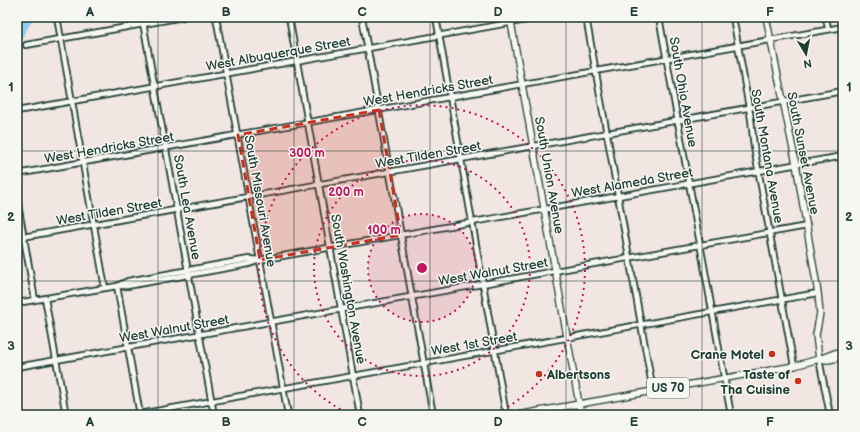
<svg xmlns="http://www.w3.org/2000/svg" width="860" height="432" viewBox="0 0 860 432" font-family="'Balsamiq Sans',sans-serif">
<rect width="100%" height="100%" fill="#f1e6e1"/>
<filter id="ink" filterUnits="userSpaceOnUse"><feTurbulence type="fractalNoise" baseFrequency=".025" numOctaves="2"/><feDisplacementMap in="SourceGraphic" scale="8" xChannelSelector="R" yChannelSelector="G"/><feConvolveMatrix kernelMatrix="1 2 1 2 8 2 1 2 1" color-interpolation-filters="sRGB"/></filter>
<g filter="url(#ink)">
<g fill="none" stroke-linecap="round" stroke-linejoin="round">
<path stroke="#90cbf0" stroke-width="7" d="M17,40L30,17"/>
<g stroke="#1f3d34" stroke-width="8">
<path id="minor" d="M57,17L105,288
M142,17L214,415
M216,17L288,415
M289,17L360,415
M362,17L433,415
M436,17L506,415
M586,17L653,391
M659,17L731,415
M733,17L751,119L754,147L794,366
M826,17L828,29
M26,45L183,17
M17,111L543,17
M17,174L843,27
M17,199L35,300
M17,238L843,91
M117,286L128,281L249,259L260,260
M117,286L140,415
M45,298L66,415
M17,303L117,286H127L249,264L260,260L843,156
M819,359L830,415
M17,367L807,226
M134,415L818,293"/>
</g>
<g stroke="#1f3d34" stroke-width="8">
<path id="major" d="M510,17L581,415
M766,17L796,164L818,293L820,313L816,335L819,359
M819,359L828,360L843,357
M517,415L794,366L819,359L843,350"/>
</g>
<use href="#minor" stroke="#f6f6f2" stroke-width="4.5"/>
<use href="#major" stroke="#f6f6f2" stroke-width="5.5"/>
</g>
</g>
<path fill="#c8321e" fill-opacity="0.2" stroke="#c8321e" stroke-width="3" stroke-dasharray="8 5" stroke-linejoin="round" d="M379,110L401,235L260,260L238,135Z"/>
<path fill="none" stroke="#1f3d34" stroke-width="1" stroke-opacity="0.55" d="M158,17V415M294,17V415M430,17V415M566,17V415M702,17V415M17,151H843M17,281H843"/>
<circle cx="422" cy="268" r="54" fill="#c2185b" fill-opacity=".12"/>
<g fill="none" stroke="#c2185b" stroke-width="2" stroke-dasharray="2 4">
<circle cx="422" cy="268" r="54"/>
<circle cx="422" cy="268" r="108"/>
<path d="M351 415A163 163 0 1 1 493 415"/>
</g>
<g fill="#c8321e" stroke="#f6f6f2" stroke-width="1.5">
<circle cx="772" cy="354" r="4"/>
<circle cx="539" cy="374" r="4"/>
<circle cx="798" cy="381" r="4"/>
</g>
<g text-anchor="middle" stroke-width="3" stroke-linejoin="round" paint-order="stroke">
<rect fill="#f6f6f2" stroke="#60746d" stroke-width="1" x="647" y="378" width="42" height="20" rx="3"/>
<g font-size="12" font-weight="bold" fill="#1f3d34">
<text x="668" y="392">US 70</text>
</g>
<g font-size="13" fill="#1f3d34" stroke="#f6f6f2">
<text transform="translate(278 53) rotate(-10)" y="5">West Albuquerque Street</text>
<text transform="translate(428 90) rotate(-10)" y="5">West Hendricks Street</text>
<text transform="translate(684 92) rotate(80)" y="5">South Ohio Avenue</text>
<text transform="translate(109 147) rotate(-10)" y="5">West Hendricks Street</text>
<text transform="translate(804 153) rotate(79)" y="5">South Sunset Avenue</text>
<text transform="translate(428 154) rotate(-10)" y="5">West Tilden Street</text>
<text transform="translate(768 156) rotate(80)" y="5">South Montana Avenue</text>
<text transform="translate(550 175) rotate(80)" y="5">South Union Avenue</text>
<text transform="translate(632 182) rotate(-10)" y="5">West Alameda Street</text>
<text transform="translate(261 201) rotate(80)" y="5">South Missouri Avenue</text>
<text transform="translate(188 207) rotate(80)" y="5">South Lea Avenue</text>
<text transform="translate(109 211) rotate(-10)" y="5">West Tilden Street</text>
<text transform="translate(493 271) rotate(-10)" y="5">West Walnut Street</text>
<text transform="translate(349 289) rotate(80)" y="5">South Washington Avenue</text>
<text transform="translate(174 328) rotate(-10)" y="5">West Walnut Street</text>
<text transform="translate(474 343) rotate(-10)" y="5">West 1st Street</text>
</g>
<g font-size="13" font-weight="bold" fill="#1f3d34" stroke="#f6f6f2" text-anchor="end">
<text x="764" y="359">Crane Motel</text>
<text x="547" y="379" text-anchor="start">Albertsons</text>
<text x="790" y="379">Taste of<tspan x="790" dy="15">Tha Cuisine</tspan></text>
</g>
</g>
<circle cx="422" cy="268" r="6" fill="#c2185b" stroke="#f6f6f2" stroke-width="2"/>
<g font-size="12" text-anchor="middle" font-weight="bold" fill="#c2185b" stroke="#f6f6f2" stroke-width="3" stroke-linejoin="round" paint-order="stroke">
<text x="307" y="157">300 m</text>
<text x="346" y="196">200 m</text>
<text x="384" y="234">100 m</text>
</g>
<rect width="860" height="432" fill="none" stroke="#f6f6f2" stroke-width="44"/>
<g transform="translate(806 54) rotate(170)" stroke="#f6f6f2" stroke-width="3" paint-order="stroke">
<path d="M0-3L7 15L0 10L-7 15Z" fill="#1f3d34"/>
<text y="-6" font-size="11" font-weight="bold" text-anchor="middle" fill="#1f3d34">N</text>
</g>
<rect x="22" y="22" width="816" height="388" fill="none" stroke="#1f3d34" stroke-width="1.5"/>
<g font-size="13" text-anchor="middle" font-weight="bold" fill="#1f3d34">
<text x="90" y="16">A</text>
<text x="226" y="16">B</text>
<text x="362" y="16">C</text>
<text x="498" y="16">D</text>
<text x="634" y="16">E</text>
<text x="770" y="16">F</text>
<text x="11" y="91">1</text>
<text x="849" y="91">1</text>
<text x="11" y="221">2</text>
<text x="849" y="221">2</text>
<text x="11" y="350">3</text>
<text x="849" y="350">3</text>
<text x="90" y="426">A</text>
<text x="226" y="426">B</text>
<text x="362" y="426">C</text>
<text x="498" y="426">D</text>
<text x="634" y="426">E</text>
<text x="770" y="426">F</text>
</g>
</svg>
